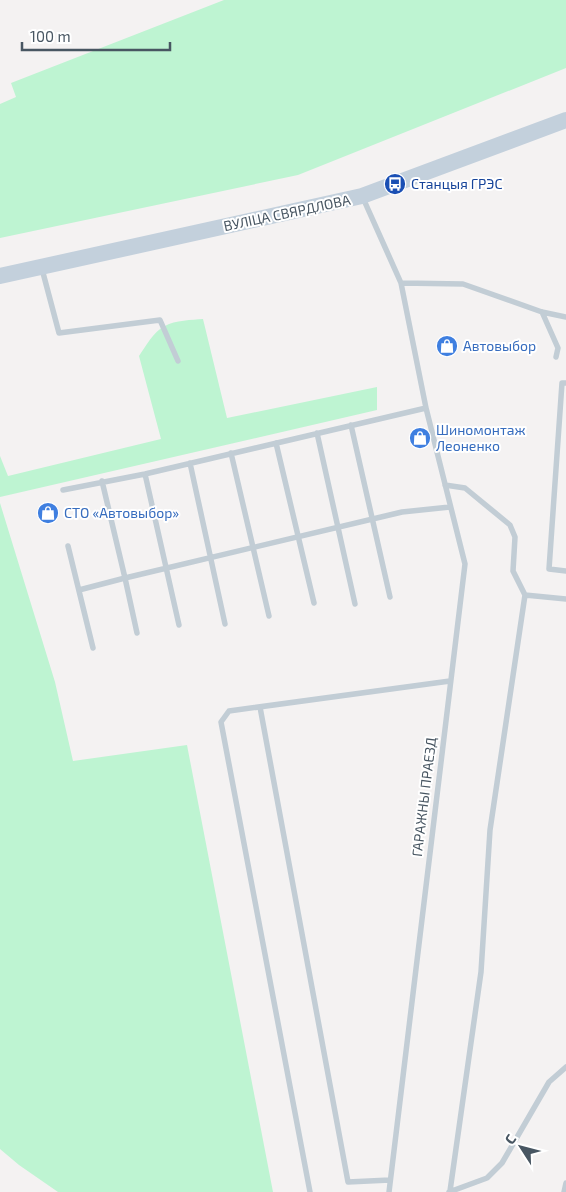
<svg xmlns="http://www.w3.org/2000/svg" width="566" height="1192" viewBox="0 0 566 1192" font-family="'Exo 2',sans-serif">
<rect width="100%" height="100%" fill="#f4f2f2"/>
<path fill="#bef4d2" d="M224,0H566V68L298,175L0,238V104L16,97L11,83Z
M203,319L227,418L377,387V410L0,497V456L8,476L161,439L139,356C146,346 153,332 165,326C175,320 192,320 203,319Z
M0,503L55,682L73,761L187,745L273,1192H58L19,1165L0,1149Z"/>
<g fill="none" stroke-linecap="round" stroke-linejoin="round">
<path stroke="#c2cdd5" stroke-width="5.5" d="M363,198L401,283L426,408L465,564L389,1192
M42,269L59,333L160,320L178,361
M401,283L463,284L542,312L566,317
M542,312L558,348L556,357
M566,383H562L549,569L566,571
M351,425L390,597
M317,433L355,604
M276,443L314,603
M231,453L269,616
M190,463L225,624
M145,474L179,625
M102,481L125,578L137,633
M445,485L465,488L510,525L515,537L513,571L525,595L490,830L481,972L450,1191
M63,490L145,474L426,408
M68,546L93,648
M79,590L125,578L402,512L450,507
M525,595L566,599
M260,707L348,1182L390,1180
M310,1192L221,722L229,711L450,681
M449,1192L487,1178L502,1163L549,1082L566,1067
M564,1192L566,1183"/>
<path stroke="#c3d0dc" stroke-width="16" d="M0,276L362,196L566,120"/>
</g>
<defs>
<g id="bus-disc" transform="scale(1.125)"><circle r="9.5" fill="#1a4fb4" stroke="#fff"/><path d="M-5-6H5V4H4V6H2V4H-2V6H-4V4H-5ZM-3.5-4V0h7V-4ZM-3.5 1.2v1.5H-2V1.2ZM2 1.2v1.5H3.5V1.2Z" fill="#fff"/></g>
<g id="shop-disc" transform="scale(1.125)"><circle r="9.5" fill="#3f7fe0" stroke="#fff"/><path d="M-5-2.5h2.3a2.7 3.5 0 0 1 5.4 0H5L5.5 6h-11ZM-1.5-2.5h3a1.5 2.3 0 0 0-3 0Z" fill="#fff"/></g>
</defs>
<g fill-rule="evenodd">
<use href="#bus-disc" x="395" y="184"/>
<use href="#shop-disc" x="447" y="346"/>
<use href="#shop-disc" x="420" y="438"/>
<use href="#shop-disc" x="48" y="513"/>
</g>
<g text-anchor="middle" stroke-width="4" stroke-linejoin="round" paint-order="stroke">
<g font-size="14" fill="#164399" stroke="#fff" text-anchor="start">
<text x="411" y="189">Станцыя ГРЭС</text>
</g>
<g font-size="14" fill="#485662" stroke="#fff">
<text transform="translate(287 213) rotate(-12)" y="5">ВУЛІЦА СВЯРДЛОВА</text>
<text transform="translate(424 797) rotate(-83)" y="5">ГАРАЖНЫ ПРАЕЗД</text>
</g>
<g font-size="14" fill="#366cbe" stroke="#fff" text-anchor="start">
<text x="463" y="351">Автовыбор</text>
<text x="436" y="435">Шиномонтаж<tspan x="436" dy="16">Леоненко</tspan></text>
<text x="64" y="518">СТО «Автовыбор»</text>
</g>
</g>
<g transform="translate(521 1147) rotate(306)" stroke="#ffffff" stroke-width="4" paint-order="stroke">
<path d="M0-4L9 19L0 12L-9 19Z" fill="#485662"/>
<text y="-8" font-size="14" font-weight="bold" text-anchor="middle" fill="#485662">С</text>
</g>
<path d="M22 42v8h148v-8" fill="none" stroke="#485662" stroke-width="2.5"/>
<text x="30" y="42" font-size="15" fill="#485662" stroke="#ffffff" stroke-width="4" paint-order="stroke">100 m</text>
</svg>
